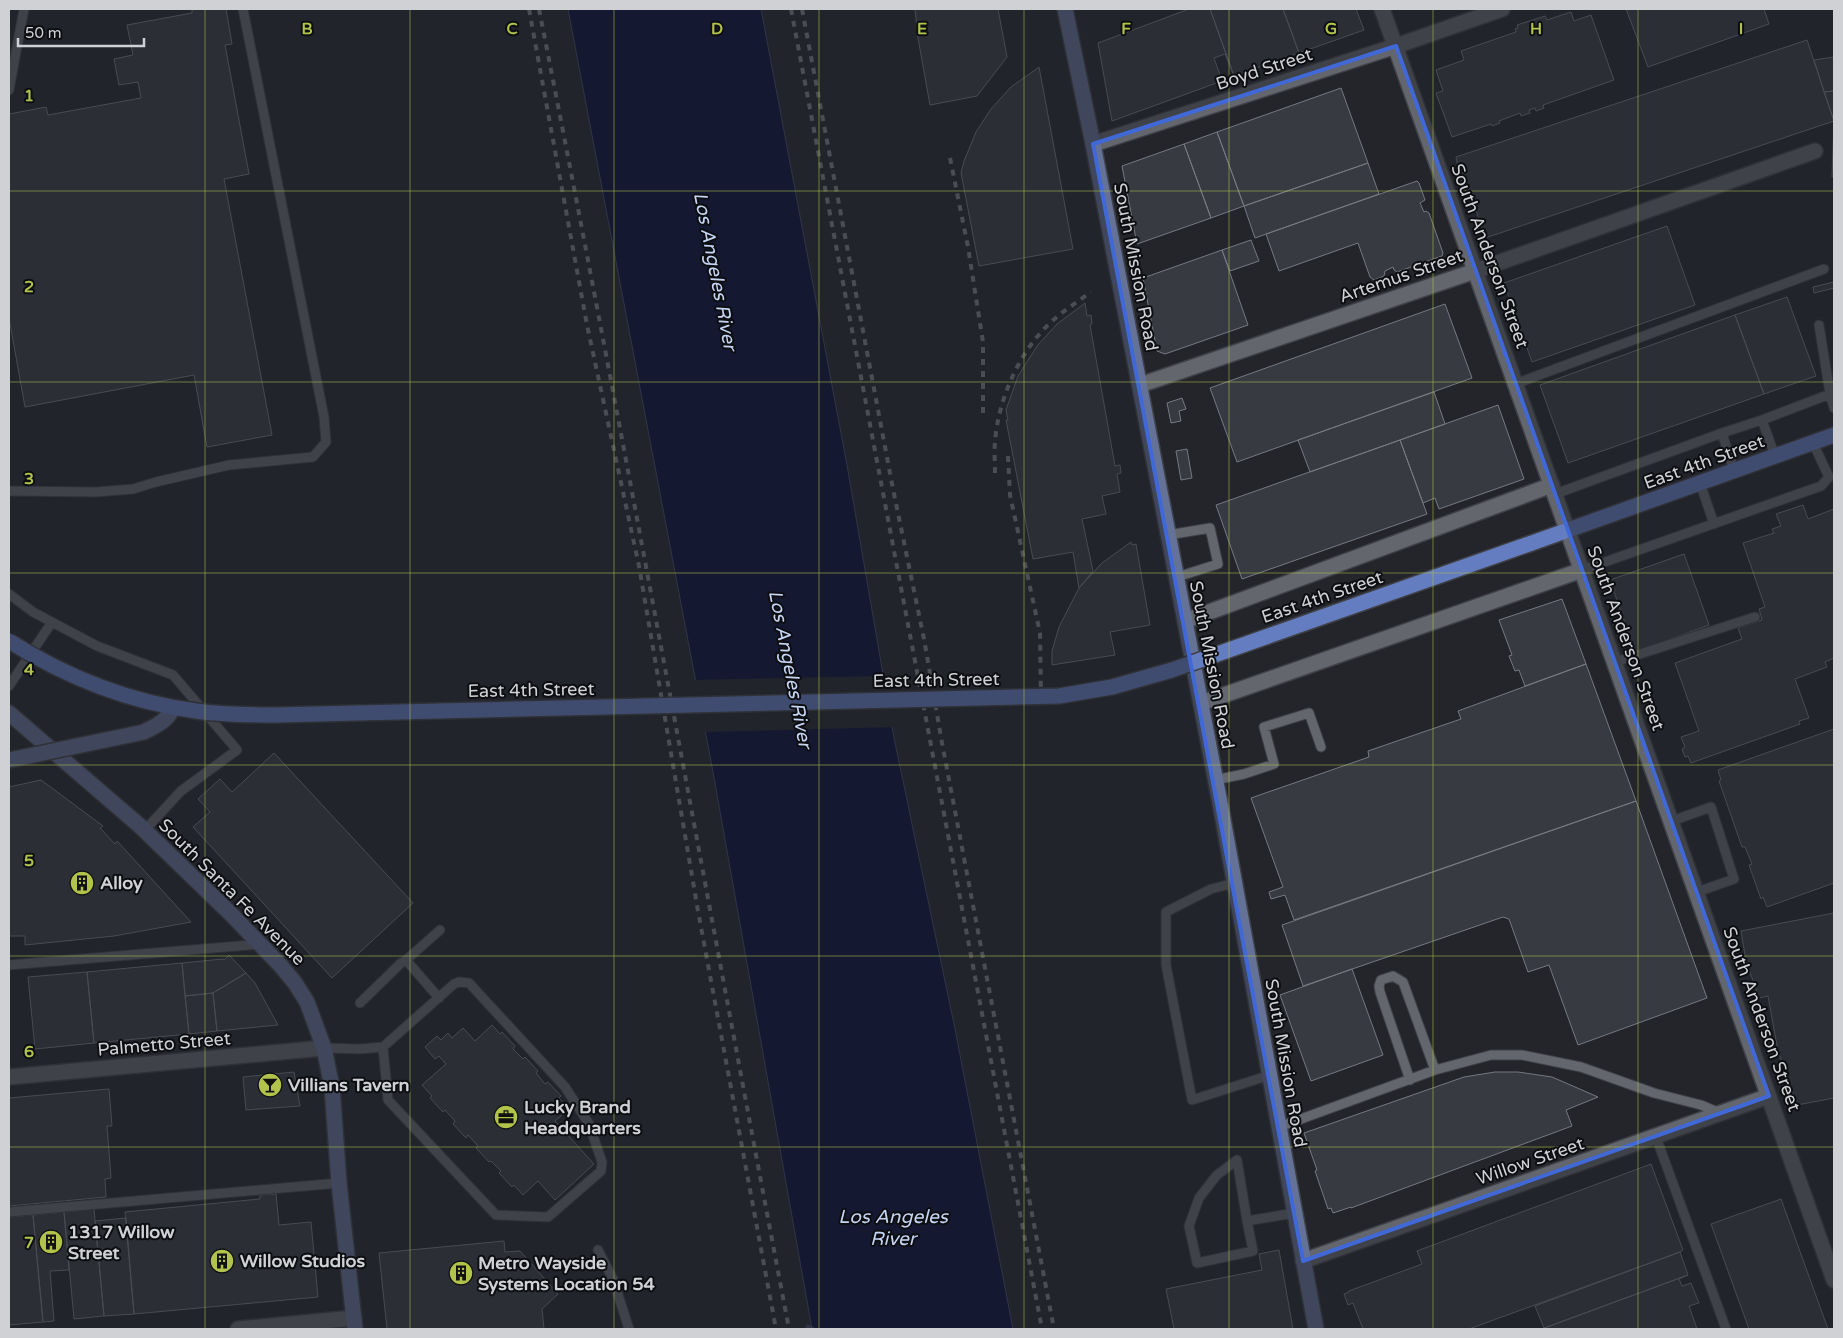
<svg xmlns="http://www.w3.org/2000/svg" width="1843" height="1338" viewBox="0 0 1843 1338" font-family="'Varela Round',sans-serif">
<rect width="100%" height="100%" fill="#23252b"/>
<path fill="#040d39" stroke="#414868" d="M568,9H761L847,465L894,738L954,1024L1013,1329H812L713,772Z"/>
<path fill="#23252b" d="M887,676L895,727L703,732L693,680Z"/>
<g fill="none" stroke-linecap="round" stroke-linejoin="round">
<path stroke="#414868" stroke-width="5" d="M808,1327L812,1329"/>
</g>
<path fill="#373a41" stroke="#767981" d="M196,9H226L232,44L225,45L249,174L224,179L272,435L207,447L194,375L25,407L9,318V114L46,107L48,115L141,98L138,82L119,85L114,59L133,55L127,25L192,13V10Z
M915,9H998L1007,57L977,96L930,105L918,38Z
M1189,9H1210L1234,76L1225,54L1214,58L1222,81L1112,121L1098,43Z
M1210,9H1283L1299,53L1234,76Z
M1283,9H1356L1364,30L1299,53Z
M1626,9H1764L1769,24L1648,67Z
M1571,12L1574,21L1591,15L1614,80L1543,105L1544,108L1536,111L1535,108L1529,110L1530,113L1521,116L1520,113L1499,121L1500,123L1492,126L1491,124L1452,137L1436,93L1443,91L1436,70L1464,60L1461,51L1516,32L1515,29L1518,28L1517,25L1545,16L1547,20Z
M1807,40L1834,121L1485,238L1470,191L1466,192L1461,177H1464L1462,172L1459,173L1456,157Z
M1834,57V91L1824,92L1814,60Z
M1039,67L1073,249L979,266L961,173L964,161L976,132L991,109L1011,87Z
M1341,88L1368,163L1244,206L1217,132Z
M1834,91V121L1824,92Z
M1834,121V176L1832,177Z
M1217,132L1244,206L1211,218L1184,144Z
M1184,144L1211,218L1137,244L1122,166Z
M1368,163L1379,194L1255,238L1244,206Z
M1417,181L1419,183L1425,200L1420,203L1424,212L1426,211L1429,213L1443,253L1442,256L1397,272L1394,270L1393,267L1385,271L1384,276L1374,280L1370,277L1358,243L1279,271L1266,234Z
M1667,226L1695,305L1532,362L1504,283Z
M1251,240L1259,261L1230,271L1222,250Z
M1222,250L1248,325L1165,354L1157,351L1143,278Z
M1834,282V288L1814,293L1813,287Z
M1787,297L1816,376L1764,394L1735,315Z
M1085,303L1087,316L1091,315L1092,324L1090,325L1115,466L1120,465L1121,473L1117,474L1120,492L1102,496L1106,514L1082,519L1093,571L1079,588L1073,552L1033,559L1006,420H1008L1006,410L1018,376L1037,346L1057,324Z
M1445,304L1472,378L1237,462L1210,388Z
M1735,315L1764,394L1568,463L1540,385Z
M1434,392L1445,424L1310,472L1298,440Z
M1182,398L1186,409L1179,411L1181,421L1171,423L1167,403Z
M1498,405L1524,479L1439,509L1435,498L1423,503L1400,440Z
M1400,440L1427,514L1242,579L1216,505Z
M1187,449L1192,478L1181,480L1176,451Z
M1803,505L1808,519L1834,509V658L1825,662L1827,667L1795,679L1809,718L1799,721L1800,724L1691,763L1688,756L1685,757L1682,749L1685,747L1681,737L1699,731L1675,663L1742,639L1738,628L1762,620L1759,609L1765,607L1743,543L1774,533L1772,529L1781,526L1776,514Z
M1131,542L1132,545L1136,544L1150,625L1110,632L1115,655L1052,665V651L1059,627L1079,588L1102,563Z
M1684,554L1709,625L1635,652L1610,580Z
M1562,599L1586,664L1525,686L1519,670L1515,671L1509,656L1512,655L1499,620Z
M1586,664L1636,801L1294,920L1285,895L1271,899L1269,892L1283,887L1251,798L1369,757L1368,751L1461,719L1458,711Z
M1834,729V883L1767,907L1763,897L1761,899L1749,865L1752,864L1745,847H1742L1719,781L1721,780L1718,770Z
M274,753L413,903L332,978L193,827L210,812L198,799L220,779L232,792Z
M41,780L103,826L100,828L115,844L117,841L191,922L114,936L25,945V936H9V787Z
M1636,801L1707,998L1578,1045L1549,965L1528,972L1509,919L1503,917L1303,986L1282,925Z
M1834,913V1098L1797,1105L1778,1051L1768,996L1759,998L1746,961L1741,931Z
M229,955L246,973L213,993L185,996L182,963L223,959L224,960Z
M182,963L189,1034L94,1043L87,972Z
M1352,969L1383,1055L1311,1081L1280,995Z
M87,972L94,1043L35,1049L28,977Z
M246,973L255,983L278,1025L217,1031L213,993Z
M213,993L217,1031L189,1034L185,996Z
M492,1025L500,1034L502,1032L515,1046L513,1049L523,1059L525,1057L538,1071L536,1073L545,1084L548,1082L561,1096L559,1098L569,1109L555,1121L594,1164L555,1200L538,1181L523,1195L514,1185L512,1187L499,1173L501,1171L491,1161L489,1162L476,1148L478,1146L468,1135L466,1138L453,1124L455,1121L445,1110L443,1112L430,1098L432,1096L422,1085L446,1064L439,1056L435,1059L425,1047L437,1036L441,1040L448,1033L452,1038L463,1028L475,1041Z
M294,1072L300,1106L246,1110L243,1077Z
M1495,1072H1518L1552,1077L1598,1097L1566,1110L1572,1126L1351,1208V1207L1333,1213L1331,1208L1328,1209L1315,1171L1317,1170L1304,1133L1464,1077Z
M109,1089L112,1126H107L111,1178L105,1179L106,1197L9,1206V1098Z
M1651,1164L1683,1250L1680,1252L1469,1329H1363L1353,1303L1348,1305L1344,1294L1349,1292V1291L1422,1264L1417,1251Z
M276,1194L279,1225L311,1222L318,1297L134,1314L125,1212L260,1199V1195Z
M1781,1199L1828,1329H1749L1711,1224Z
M94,1209L104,1316L74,1319L64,1212Z
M64,1212L69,1270L50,1271L54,1321L43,1322L33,1215Z
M33,1215L43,1322L9,1325V1217Z
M126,1218L134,1314L104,1316L95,1221Z
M504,1241L505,1252L520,1251L558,1294L542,1309L544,1329H387L379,1253Z
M1279,1250L1293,1329H1174L1166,1289L1262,1270L1259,1254Z
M1680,1252L1688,1275L1544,1328L1535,1306Z
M1688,1275L1679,1279L1682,1286L1691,1283L1699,1303L1689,1306L1697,1329H1542Z"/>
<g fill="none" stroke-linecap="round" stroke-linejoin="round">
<g stroke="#3f4146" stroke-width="11">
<path id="lane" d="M9,90L24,9
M1819,325L1830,394L1834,408
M1515,384L1824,269
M1762,420L1830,394
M1722,433L1762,420L1775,456
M1700,483L1714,524
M9,491L96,492L133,489L156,482L229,465L313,457L326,442L324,417L243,9
M1555,494L1722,433L1734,471
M1168,535L1210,528L1218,564L1177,577
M1582,570L1821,486L1829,477L1813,443
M9,594L33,612L97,646L173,675L237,750L181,791L145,830
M1615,662L1755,617
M9,686L52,622
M1215,780L1244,774L1274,764L1264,727L1309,713L1321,747
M1672,821L1711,807L1734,879L1697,892
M1235,883L1211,889L1166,912V965L1192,1100L1270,1075
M406,960L440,930
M9,965L261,944
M360,1003L401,963L406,960L439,998
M324,1048L359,1049L383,1047L454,984L459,982L469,983L565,1087L589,1124L602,1162L601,1171L548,1217L496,1215L388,1100L383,1047
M1410,1080L1380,992L1379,986L1381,980L1393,976L1403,982L1435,1070
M1279,1127L1435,1070L1491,1055H1522L1581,1067L1654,1093L1701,1105L1720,1113
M1656,1137L1726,1329
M9,1212L339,1183
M1247,1221L1253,1251L1197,1263L1189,1226L1199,1198L1217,1175L1237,1160L1247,1221L1294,1213
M598,1250L613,1279L629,1329"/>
</g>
<g stroke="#3f4146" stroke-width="18">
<path id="street" d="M1382,9L1834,1280
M1093,144L1396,46L1502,9
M1140,385L1475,271L1815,151
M1185,621L1552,485
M1201,703L1582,570
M9,1077L324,1048
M1303,1261L1769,1096
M238,1329L354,1318"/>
</g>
<g stroke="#3f4146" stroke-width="18">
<path id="secondary" d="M1065,9L1093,144L1220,803L1316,1329
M9,713L140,826L231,914L281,966L295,983L307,1002L324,1048L332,1087L339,1183L355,1329"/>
</g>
<g stroke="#3f4146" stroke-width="18">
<path id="primary" d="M1529,544L1834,435"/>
</g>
<use href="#lane" stroke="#63666d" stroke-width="9"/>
<use href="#street" stroke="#63666d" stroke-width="15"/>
<use href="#secondary" stroke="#647297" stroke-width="15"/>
<use href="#primary" stroke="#647dc1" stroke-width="15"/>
<path stroke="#7c7e82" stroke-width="4" stroke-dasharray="6 6" stroke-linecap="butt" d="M529,9L587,325L639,566L698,911L776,1329
M539,9C626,448 705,889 789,1329
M791,9L1042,1329
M802,9L893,489L924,639L942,743L1054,1329
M950,158L968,247L983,342V414
M1008,456L1010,495L1040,633L1041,697
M995,473C995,463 994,452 995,442C998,401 1018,354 1048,325C1061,312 1076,303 1091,292"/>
<g stroke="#3f4146" stroke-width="18" stroke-linecap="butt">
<path id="secondary-bridge" d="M9,760L144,732C157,725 167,721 173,708"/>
</g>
<g stroke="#3f4146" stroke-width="18" stroke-linecap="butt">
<path id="primary-bridge" d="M9,641C66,677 129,702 196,711C223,715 250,715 276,715L1059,696L1112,687L1172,670L1529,544"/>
</g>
<use href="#secondary-bridge" stroke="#647297" stroke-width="15"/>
<use href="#primary-bridge" stroke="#647dc1" stroke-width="15"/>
</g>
<path d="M0 0H1843V1338H0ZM1396,46L1769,1096L1303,1261L1093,144Z" fill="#23252b" fill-opacity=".55" fill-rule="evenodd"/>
<path fill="none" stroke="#4168d7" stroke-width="4" stroke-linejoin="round" d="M1396,46L1769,1096L1303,1261L1093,144Z"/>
<path fill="none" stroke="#b2c34c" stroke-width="1" stroke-opacity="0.55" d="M205,9V1329M410,9V1329M614,9V1329M819,9V1329M1024,9V1329M1229,9V1329M1433,9V1329M1638,9V1329M9,191H1834M9,382H1834M9,573H1834M9,765H1834M9,956H1834M9,1147H1834"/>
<defs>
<g id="building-disc" transform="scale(1.25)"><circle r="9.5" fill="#b2c34c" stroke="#0d0e11"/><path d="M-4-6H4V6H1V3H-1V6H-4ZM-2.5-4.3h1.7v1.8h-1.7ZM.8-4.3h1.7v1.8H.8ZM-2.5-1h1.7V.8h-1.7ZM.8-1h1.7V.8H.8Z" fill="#111"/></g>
<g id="bar-disc" transform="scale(1.25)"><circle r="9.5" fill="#b2c34c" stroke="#0d0e11"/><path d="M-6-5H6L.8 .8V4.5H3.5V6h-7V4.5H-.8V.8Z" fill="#111"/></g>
<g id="office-disc" transform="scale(1.25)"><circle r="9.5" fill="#b2c34c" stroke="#0d0e11"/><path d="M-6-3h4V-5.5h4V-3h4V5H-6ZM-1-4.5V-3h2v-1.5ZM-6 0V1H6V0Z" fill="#111"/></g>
</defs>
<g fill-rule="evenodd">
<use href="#building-disc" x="82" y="883"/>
<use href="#bar-disc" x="270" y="1085"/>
<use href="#office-disc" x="506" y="1117"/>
<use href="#building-disc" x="51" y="1242"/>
<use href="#building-disc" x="222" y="1261"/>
<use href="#building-disc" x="461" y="1273"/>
</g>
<g text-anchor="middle" stroke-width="4" stroke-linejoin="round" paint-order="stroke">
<g font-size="18" fill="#cfd1d5" stroke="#0d0e11">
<text transform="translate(1264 69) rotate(-18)" y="6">Boyd Street</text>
<text transform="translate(1490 256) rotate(70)" y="6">South Anderson Street</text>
<text transform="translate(1136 267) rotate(79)" y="6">South Mission Road</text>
<text transform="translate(1401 276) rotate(-19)" y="6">Artemus Street</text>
<text transform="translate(1704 462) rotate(-20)" y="6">East 4th Street</text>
<text transform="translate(1322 597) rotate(-19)" y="6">East 4th Street</text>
<text transform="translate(1626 638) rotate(70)" y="6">South Anderson Street</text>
<text transform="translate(1212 665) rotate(79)" y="6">South Mission Road</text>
<text transform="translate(936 680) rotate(-1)" y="6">East 4th Street</text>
<text transform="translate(531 690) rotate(-1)" y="6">East 4th Street</text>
<text transform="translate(232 892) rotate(45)" y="6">South Santa Fe Avenue</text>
<text transform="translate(1762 1019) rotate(70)" y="6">South Anderson Street</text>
<text transform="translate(164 1044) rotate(-5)" y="6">Palmetto Street</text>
<text transform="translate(1286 1063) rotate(80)" y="6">South Mission Road</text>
<text transform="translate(1530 1161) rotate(-19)" y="6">Willow Street</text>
</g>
<g font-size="18" font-weight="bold" fill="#cfd1d5" stroke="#0d0e11" text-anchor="start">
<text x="100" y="889">Alloy</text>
<text x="288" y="1091">Villians Tavern</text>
<text x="524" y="1113">Lucky Brand<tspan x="524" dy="21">Headquarters</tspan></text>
<text x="68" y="1238">1317 Willow<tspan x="68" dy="21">Street</tspan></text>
<text x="240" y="1267">Willow Studios</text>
<text x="478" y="1269">Metro Wayside<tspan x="478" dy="21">Systems Location 54</tspan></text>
</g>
<g font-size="19" font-style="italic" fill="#c6d4f3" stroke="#0d0e11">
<text transform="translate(716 271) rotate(79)" y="7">Los Angeles River</text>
<text transform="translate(791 669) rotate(79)" y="7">Los Angeles River</text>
<text x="893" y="1223">Los Angeles<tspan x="893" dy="22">River</tspan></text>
</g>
</g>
<g font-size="16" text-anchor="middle" font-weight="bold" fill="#b2c34c" stroke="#0d0e11" stroke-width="4" stroke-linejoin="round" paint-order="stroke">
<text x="307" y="34">B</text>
<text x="512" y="34">C</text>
<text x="717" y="34">D</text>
<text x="922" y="34">E</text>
<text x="1126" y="34">F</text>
<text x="1331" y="34">G</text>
<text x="1536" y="34">H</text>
<text x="1741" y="34">I</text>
<text x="29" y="101">1</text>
<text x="29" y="292">2</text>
<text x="29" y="484">3</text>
<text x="29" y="675">4</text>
<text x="29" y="866">5</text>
<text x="29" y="1057">6</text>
<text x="29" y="1248">7</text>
</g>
<rect width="1843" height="1338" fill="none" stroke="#cfd1d5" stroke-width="20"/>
<path d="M18 38v8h126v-8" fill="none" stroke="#cfd1d5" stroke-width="2.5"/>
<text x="25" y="38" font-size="15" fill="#cfd1d5" stroke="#0d0e11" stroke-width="4" paint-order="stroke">50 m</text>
</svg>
